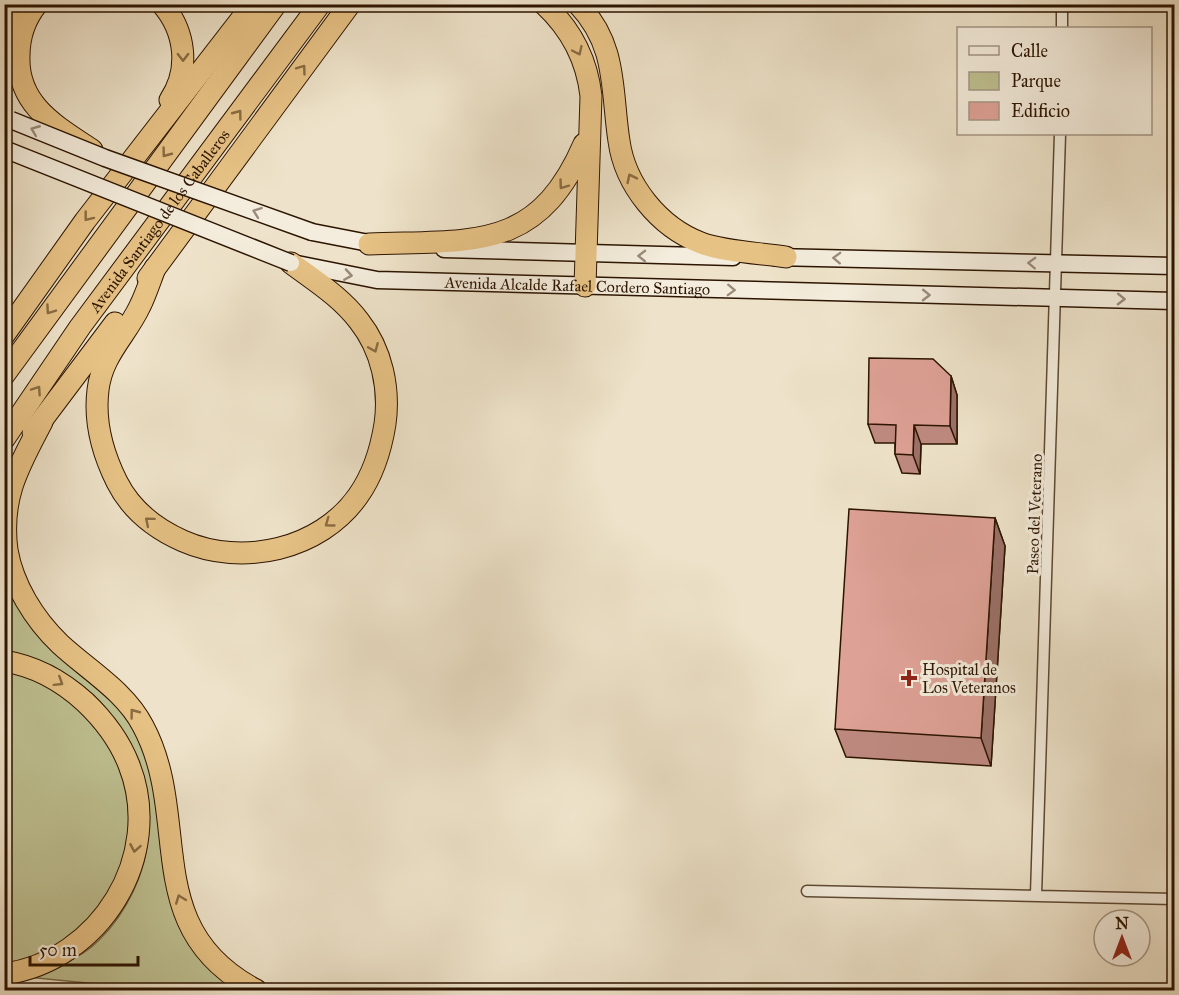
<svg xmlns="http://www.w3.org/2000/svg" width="1179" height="995" viewBox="0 0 1179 995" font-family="'IM FELL Great Primer',serif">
<rect width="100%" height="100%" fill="#eee3ca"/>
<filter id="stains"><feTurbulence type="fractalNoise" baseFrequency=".00333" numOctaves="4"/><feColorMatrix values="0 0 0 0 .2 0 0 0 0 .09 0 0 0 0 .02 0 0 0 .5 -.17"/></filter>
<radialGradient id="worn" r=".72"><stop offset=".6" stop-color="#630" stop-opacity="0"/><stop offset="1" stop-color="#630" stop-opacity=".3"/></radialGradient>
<path fill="#bfc192" stroke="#766a49" stroke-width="1.5" d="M4,574L132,722L156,774L163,866L169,897L183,928L242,990H157L27,977C51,969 81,959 99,940C126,914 147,871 148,834C148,816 138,793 134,776C123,735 119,715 84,687C61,668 32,662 5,654Z
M4,668L35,675L91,714L123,766L132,831L111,895L66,943L4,969Z"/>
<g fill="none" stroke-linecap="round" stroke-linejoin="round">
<g stroke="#5c4832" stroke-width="13">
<path id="street" d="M1062,28V4
M807,891L1174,899
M1036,895L1060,134"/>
</g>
<g stroke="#2c1400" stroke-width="19">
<g id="secondary">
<path d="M312,232L379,245"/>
<path d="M444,249L733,257"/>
<path d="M774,257L1174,266"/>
<path id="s1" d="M297,264L377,280L1174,301"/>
</g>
</g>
<g stroke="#2c1400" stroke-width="23">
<g id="highway">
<path d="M37,4C25,19 19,37 19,56C17,105 56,126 92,150"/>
<path d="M162,4C186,32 190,70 170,100"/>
<path d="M544,4C571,29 587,60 591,96L585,286"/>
<path d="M578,4C618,46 611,90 619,141C625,185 659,227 701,243C725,252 761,253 786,257"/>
<path d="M4,30L18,4"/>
<path d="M369,244C472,240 537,253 584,144"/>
<path d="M155,268C150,281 146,294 140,306C126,336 102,355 98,390C94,422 103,454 117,482C131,510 156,529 183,541C242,567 320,550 358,496C373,475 381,449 385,424C390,389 382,350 359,321C341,297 315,281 291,263"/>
<path d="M148,278L350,4"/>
<path d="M4,335L85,221L253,4"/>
<path d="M4,375L276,4"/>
<path d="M42,422C19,466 0,497 7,550C13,585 34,619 60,644C88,670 125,691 143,726C193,819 138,928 256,990"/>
<path d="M33,432L115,323"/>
<path id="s2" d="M4,439L80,327L320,4"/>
<path d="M4,661C35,666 62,681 85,702C104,720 119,739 129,765C165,856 100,961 4,974"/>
<path d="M4,990H9"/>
</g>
</g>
<use href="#street" stroke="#f4eddd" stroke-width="10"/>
<use href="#secondary" stroke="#f4eddd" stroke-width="16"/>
<use href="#highway" stroke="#e7c285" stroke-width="21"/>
<g stroke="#2c1400" stroke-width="19" stroke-linecap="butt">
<path id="secondary-bridge" d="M11,120L105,158L312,232
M4,149L291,263"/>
</g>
<use href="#secondary-bridge" stroke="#f4eddd" stroke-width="16"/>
</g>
<path fill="#bf8a81" stroke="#2c1400" stroke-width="1.5" d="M951,376L957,395V444H921L920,474L902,473L895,454V443H875L868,424Z
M995,518L1005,546L991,766L846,757L835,729Z"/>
<path fill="#9b7169" stroke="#2c1400" stroke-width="1.5" d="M951,376L957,395V444L950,426Z
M914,425L921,444L920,474L913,455Z
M995,518L1005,546L991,766L981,738Z"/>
<path fill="#dea196" stroke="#2c1400" stroke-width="1.5" d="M869,358L933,359L951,376L950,426L914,425L913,455L895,454L896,425L868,424Z
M849,509L995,518L981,738L835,729Z"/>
<defs><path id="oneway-chevron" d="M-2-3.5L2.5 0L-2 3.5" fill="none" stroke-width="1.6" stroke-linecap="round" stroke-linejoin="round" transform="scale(1.5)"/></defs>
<g stroke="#8a6b42">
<use href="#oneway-chevron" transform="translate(578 51) rotate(65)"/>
<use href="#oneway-chevron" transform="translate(183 57) rotate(89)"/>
<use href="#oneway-chevron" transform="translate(302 69) rotate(-54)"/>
<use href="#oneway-chevron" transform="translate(238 114) rotate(-53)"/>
<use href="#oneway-chevron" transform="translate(166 153) rotate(127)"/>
<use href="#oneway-chevron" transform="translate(631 178) rotate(-116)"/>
<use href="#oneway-chevron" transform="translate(563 185) rotate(126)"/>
<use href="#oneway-chevron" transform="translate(88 217) rotate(128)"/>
<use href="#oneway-chevron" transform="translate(50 310) rotate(125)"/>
<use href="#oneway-chevron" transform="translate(374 348) rotate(67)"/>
<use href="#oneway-chevron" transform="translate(37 390) rotate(-56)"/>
<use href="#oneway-chevron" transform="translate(149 521) rotate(-140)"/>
<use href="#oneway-chevron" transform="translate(329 523) rotate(144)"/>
<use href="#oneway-chevron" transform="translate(59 682) rotate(32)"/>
<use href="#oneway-chevron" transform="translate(134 713) rotate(-127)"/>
<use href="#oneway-chevron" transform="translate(135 848) rotate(100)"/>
<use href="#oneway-chevron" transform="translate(180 899) rotate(-111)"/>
</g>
<g stroke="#9a8b7a">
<use href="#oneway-chevron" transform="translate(35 130) rotate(-158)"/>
<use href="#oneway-chevron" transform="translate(257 212) rotate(-160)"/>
<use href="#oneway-chevron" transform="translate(642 256) rotate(-179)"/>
<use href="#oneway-chevron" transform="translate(837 258) rotate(-178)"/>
<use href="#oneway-chevron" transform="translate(1032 263) rotate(-178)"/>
<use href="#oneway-chevron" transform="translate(348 275) rotate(9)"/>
<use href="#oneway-chevron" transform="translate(731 290) rotate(2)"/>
<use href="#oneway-chevron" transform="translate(926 295) rotate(1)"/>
<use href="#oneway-chevron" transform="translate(1121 299) rotate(1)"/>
</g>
<path fill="#8f2418" stroke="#f4eddd" stroke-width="2" d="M906 669h6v6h6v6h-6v6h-6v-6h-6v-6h6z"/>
<g text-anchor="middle" stroke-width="6" stroke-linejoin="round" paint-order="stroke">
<g font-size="16" fill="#2c1400" stroke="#f4eddd">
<text dy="6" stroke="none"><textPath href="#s2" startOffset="268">Avenida Santiago de los Caballeros</textPath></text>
<text dy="6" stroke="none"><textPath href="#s1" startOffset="282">Avenida Alcalde Rafael Cordero Santiago</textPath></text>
<text transform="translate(1034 514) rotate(-88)" y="6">Paseo del Veterano</text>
</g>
<g font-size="16" fill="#2c1400" stroke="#f4eddd" text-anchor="start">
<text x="922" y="675">Hospital de<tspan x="922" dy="18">Los Veteranos</tspan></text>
</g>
</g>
<rect width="1179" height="995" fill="none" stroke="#eee3ca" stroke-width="24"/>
<rect x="6" y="6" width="1167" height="983" fill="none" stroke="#2c1400" stroke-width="3"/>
<rect x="12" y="12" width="1155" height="971" fill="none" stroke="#2c1400" stroke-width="1.5"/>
<rect x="957" y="27" width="195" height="108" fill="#f4eddd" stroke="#a49685" stroke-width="1.5"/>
<rect x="969" y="46" width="30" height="9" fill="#f4eddd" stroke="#a49685" stroke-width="1.5"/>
<text x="1011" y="57" font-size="18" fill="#2c1400">Calle</text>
<rect x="969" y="72" width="30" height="18" fill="#bfc192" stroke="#a49685" stroke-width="1.5"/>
<text x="1011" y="87" font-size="18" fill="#2c1400">Parque</text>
<rect x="969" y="102" width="30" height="18" fill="#dea196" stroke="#a49685" stroke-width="1.5"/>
<text x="1011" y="117" font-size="18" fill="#2c1400">Edificio</text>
<g transform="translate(1122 938)"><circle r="28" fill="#f4eddd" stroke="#a49685" stroke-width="1.5"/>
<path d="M0-4.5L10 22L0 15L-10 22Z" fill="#8f2418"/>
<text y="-9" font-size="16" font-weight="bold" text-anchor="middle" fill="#2c1400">N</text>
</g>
<path d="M30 956v9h108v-9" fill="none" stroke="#2c1400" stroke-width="3"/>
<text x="39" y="956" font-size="18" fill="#2c1400" stroke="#f4eddd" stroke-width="4.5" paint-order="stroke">50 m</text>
<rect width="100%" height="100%" filter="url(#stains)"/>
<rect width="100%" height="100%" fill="url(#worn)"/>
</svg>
